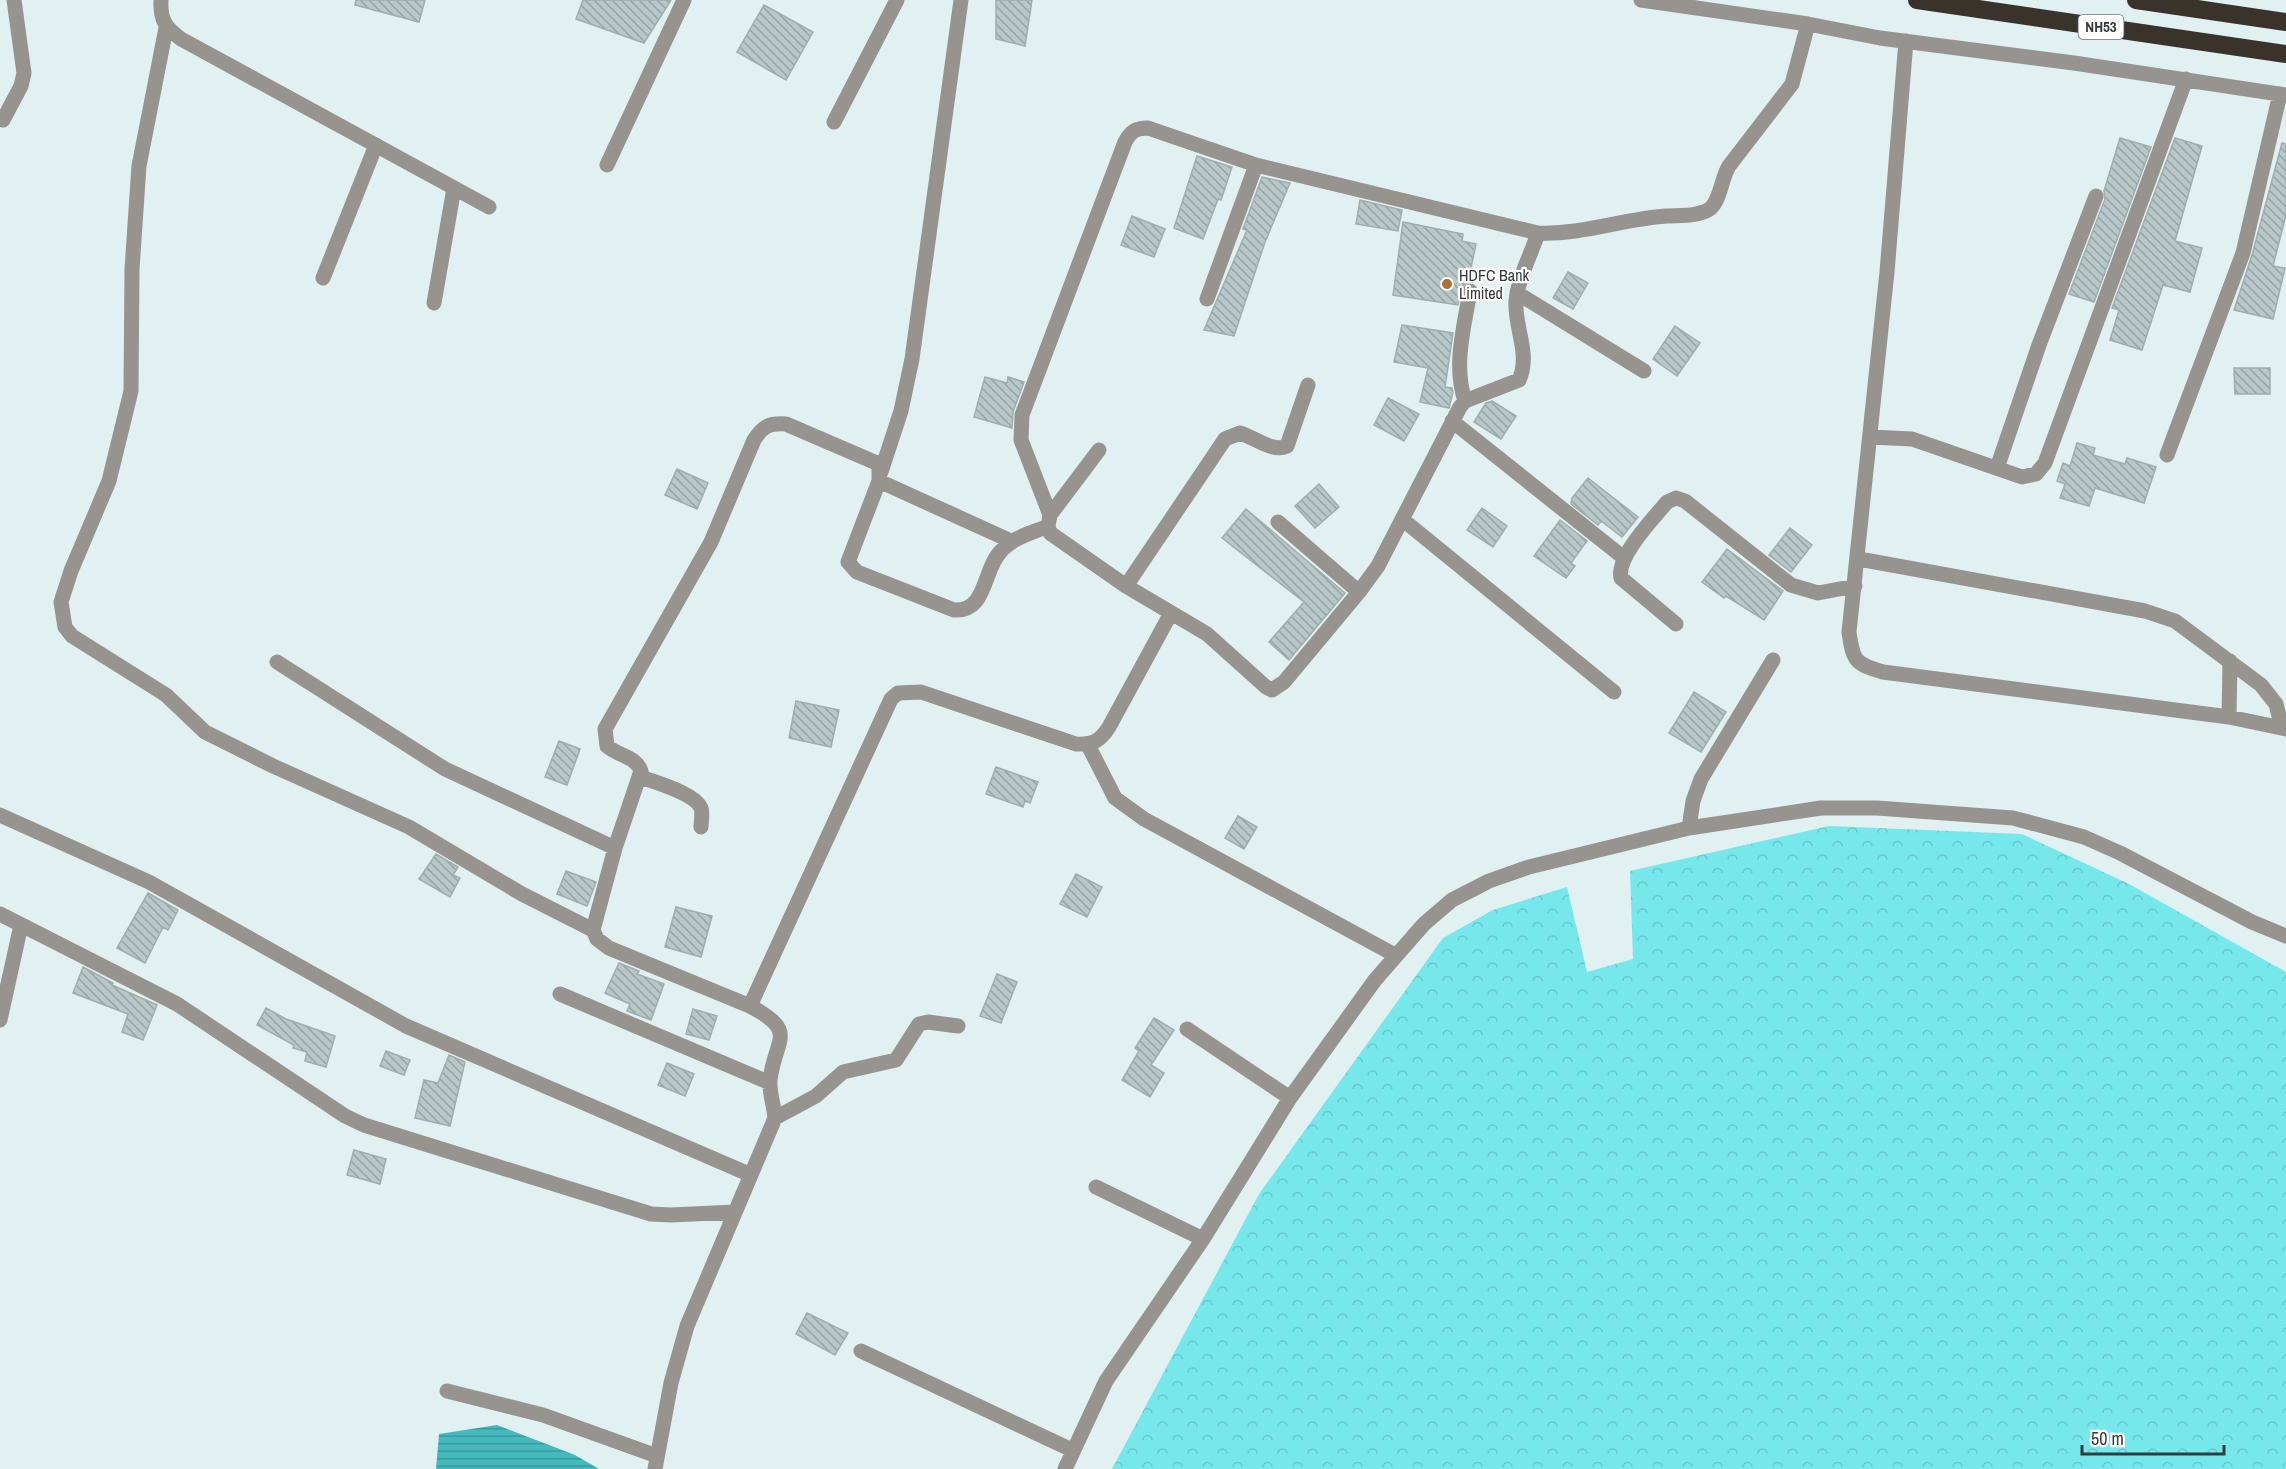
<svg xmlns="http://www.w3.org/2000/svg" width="2286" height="1469" viewBox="0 0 2286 1469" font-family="'Archivo Narrow',sans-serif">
<defs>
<pattern id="forest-crowns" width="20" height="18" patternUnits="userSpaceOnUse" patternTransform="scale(1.5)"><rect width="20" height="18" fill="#76e8eb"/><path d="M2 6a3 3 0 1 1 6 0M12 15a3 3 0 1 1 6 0" fill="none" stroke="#67c8ca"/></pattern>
<pattern id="water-rules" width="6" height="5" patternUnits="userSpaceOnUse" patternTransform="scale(1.5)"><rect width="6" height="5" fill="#44babe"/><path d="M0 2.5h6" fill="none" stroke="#3a989b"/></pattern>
<pattern id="building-back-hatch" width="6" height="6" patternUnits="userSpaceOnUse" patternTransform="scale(1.5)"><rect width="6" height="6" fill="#b8c7c7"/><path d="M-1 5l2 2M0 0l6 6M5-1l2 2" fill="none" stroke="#96a3a3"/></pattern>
</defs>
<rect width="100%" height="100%" fill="#e1f0f0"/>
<path fill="url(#forest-crowns)" d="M1829,826L2022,834L2129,884L2286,972V1469H1112L1259,1194L1443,938L1493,910L1567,887L1587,972L1633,959L1630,871Z"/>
<path fill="url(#water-rules)" d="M497,1425L575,1455L599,1469H436L439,1434Z"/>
<path fill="url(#building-back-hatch)" stroke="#9fadad" stroke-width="1.5" d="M356,0H425L419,22L355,5Z
M583,0H671L644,43L576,19Z
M996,0H1032L1025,46L996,39Z
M764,5L813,32L786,80L737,52Z
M2120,138L2151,147L2094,302L2069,294L2105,199L2104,191Z
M2175,138L2202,146L2175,241L2202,248L2190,292L2163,285L2142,350L2110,340L2119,310L2112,308Z
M2282,143L2286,144V215L2273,266L2285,268L2273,319L2234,310L2252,255Z
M1197,156L1232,167L1221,200L1218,199L1203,239L1174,228Z
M1262,177L1290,183L1265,242L1234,336L1204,330L1247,230L1243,229Z
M1360,200L1402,210L1398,231L1356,224Z
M1132,216L1165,229L1154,257L1121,245Z
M1403,222L1463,234L1462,241L1476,244L1468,282L1461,289L1458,305L1393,295Z
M1568,272L1588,283L1573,309L1553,298Z
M1402,325L1453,333L1445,387L1452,388L1453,392L1449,408L1420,402L1428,368L1394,362Z
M1675,326L1700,343L1677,376L1653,359Z
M2234,368H2270V394H2235Z
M985,377L1007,383L1008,377L1024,382L1013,412L1012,428L974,417Z
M1388,398L1419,414L1404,441L1374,425Z
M1492,401L1516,416L1501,439L1474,422L1486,403Z
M2077,443L2095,448L2093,455L2125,464L2127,458L2156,467L2144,503L2095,488L2089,506L2060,498L2065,484L2057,481L2063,463L2070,466Z
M677,469L708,483L697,509L665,495Z
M1588,478L1638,517L1622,537L1601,521L1598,525L1571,504L1572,498Z
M1319,484L1339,507L1315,528L1295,506Z
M1482,508L1507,526L1493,547L1467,530Z
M1246,509L1345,593L1289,660L1269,642L1304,602L1222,538Z
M1560,520L1587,541L1571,563L1575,566L1566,578L1534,556Z
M1790,528L1812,545L1791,572L1769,555Z
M1727,549L1783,591L1764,620L1726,596L1724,598L1702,582Z
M1694,692L1726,712L1701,752L1669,733Z
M796,701L839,710L831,747L789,738Z
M559,741L580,749L567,785L545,777Z
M996,767L1038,782L1030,803L1025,801L1023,807L986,794Z
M1238,816L1257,827L1244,849L1225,838Z
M436,854L458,867L453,875L460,878L450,897L419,879Z
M566,871L596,882L587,906L557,894Z
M1076,874L1102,887L1087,917L1060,904Z
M148,893L178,910L168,930L163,927L145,963L117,948Z
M676,907L712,916L701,957L665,947Z
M619,963L639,971L637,974L664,984L651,1020L627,1011L630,1004L605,993Z
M83,967L113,983L112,985L157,1005L143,1040L122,1032L128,1014L73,993Z
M997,974L1017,982L1001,1023L980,1016Z
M266,1008L286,1019L335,1036L326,1067L305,1061L307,1052L293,1048L294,1045L257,1025Z
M693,1009L717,1016L709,1040L686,1034Z
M1154,1018L1174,1030L1151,1065L1164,1073L1150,1097L1122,1080L1139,1051L1135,1048Z
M386,1051L410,1060L404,1075L380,1066Z
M449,1055L465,1062L450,1126L415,1118L424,1080L438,1083Z
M667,1063L694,1074L685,1096L658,1085Z
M354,1150L386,1159L380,1184L347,1175Z
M807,1313L848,1333L835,1355L796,1334Z"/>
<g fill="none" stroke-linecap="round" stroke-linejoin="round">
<path stroke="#97938f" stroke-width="15" d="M161,0C160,20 165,27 181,39L489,207
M1641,0L1808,24L1880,38L2074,63L2286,95
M166,28L139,166L132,269L131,391L109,481L71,571L61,602L65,627L72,636L166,695L205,732L273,766L409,827L522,894L593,930L597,939L609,948L750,1006C799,1032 775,1038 770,1080C769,1093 774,1105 775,1118L687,1326L671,1383L655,1469
M1906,41L1887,272L1849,632C1853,661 1855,664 1883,672L2229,717L2286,729
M3,120L21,86L24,73L14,0
M834,122L897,0
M607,165L684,0
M323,278L376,145
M1517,293L1644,371
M1207,299L1256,165
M434,303L454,188
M1465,401C1453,365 1464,328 1470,291
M1452,421L1624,558
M1871,437L1912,439L2022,477L2036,474L2045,463L2186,79
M1099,450L1050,515L1048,526L1050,533L1126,586L1207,634L1266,687L1272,690L1284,682L1359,592
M2167,455L2243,253L2280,94
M1997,468L2039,345L2096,196
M881,472L901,411L912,359L961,0
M879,481L1011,541
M1050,515L1021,440L1022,415L1125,142C1131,131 1136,128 1148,128L1256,165L1538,233
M1402,519L1614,692
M1278,522L1359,592L1378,566L1460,407L1465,401L1519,380C1531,354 1514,327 1516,301C1518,278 1531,255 1538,233C1581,235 1623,219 1666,216C1680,215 1699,217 1711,208C1721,198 1721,179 1729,166L1792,84L1808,24
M1859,559L2145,611L2175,621L2261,685L2276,704L2282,728
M1126,586L1225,439L1240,433C1254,437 1273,453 1287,446L1308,385
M1676,624L1621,578C1616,557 1653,519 1667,502L1676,498L1685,501L1791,585L1818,593L1855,586
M277,662L445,769L615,848
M2229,717L2230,661
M1088,745L1115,798L1144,819L1395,955
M641,777C656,783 695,793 701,808C703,813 701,821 701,827
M0,815L149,882L406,1026L751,1175
M1689,828L1693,801L1701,779L1773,660
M0,914L177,1004L345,1116L364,1125L651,1214L671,1215L735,1212
M593,930L615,848L641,771C636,756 618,756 607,746L605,729L711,542L754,440C763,426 769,423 786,424L879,464V481L848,562L857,572L954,610C988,612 982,569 1002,550C1014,537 1032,533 1048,526
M560,994L770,1083
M750,1006L891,699L898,693L921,692L1076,744C1093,745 1100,741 1109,727L1171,613
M0,1020L21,925
M1187,1029L1290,1098
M775,1118L816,1096L843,1072L896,1060L919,1024L928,1022L958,1026
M1096,1187L1203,1239
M861,1351L1072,1450
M447,1391L543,1415L657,1456
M1065,1469L1106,1381L1203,1239L1290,1098L1375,980L1424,924L1452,900L1489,881L1529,867L1689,828L1821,808H1877L2013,818L2084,837L2120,853L2252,922L2286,936"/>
<path stroke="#3a332c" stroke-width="18" d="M1917,0L2286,54
M2136,0L2286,22"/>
</g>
<circle fill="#ac7033" stroke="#fff" stroke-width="2" cx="1447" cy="284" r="6"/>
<g text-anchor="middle" stroke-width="4.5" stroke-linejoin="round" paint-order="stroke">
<rect fill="#fff" stroke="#727575" stroke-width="1.5" x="2078.5" y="15" width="45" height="24" rx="4.5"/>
<g font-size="15" font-weight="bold" fill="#353a3a">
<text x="2101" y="32">NH53</text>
</g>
<g font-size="16" fill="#353a3a" stroke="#fff" text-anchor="start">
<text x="1459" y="281">HDFC Bank<tspan x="1459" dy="18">Limited</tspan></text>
</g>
</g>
<path d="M2082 1445v9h142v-9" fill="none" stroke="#353a3a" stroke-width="3"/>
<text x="2091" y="1445" font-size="18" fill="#353a3a" stroke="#ffffff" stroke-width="4.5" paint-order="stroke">50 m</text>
</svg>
